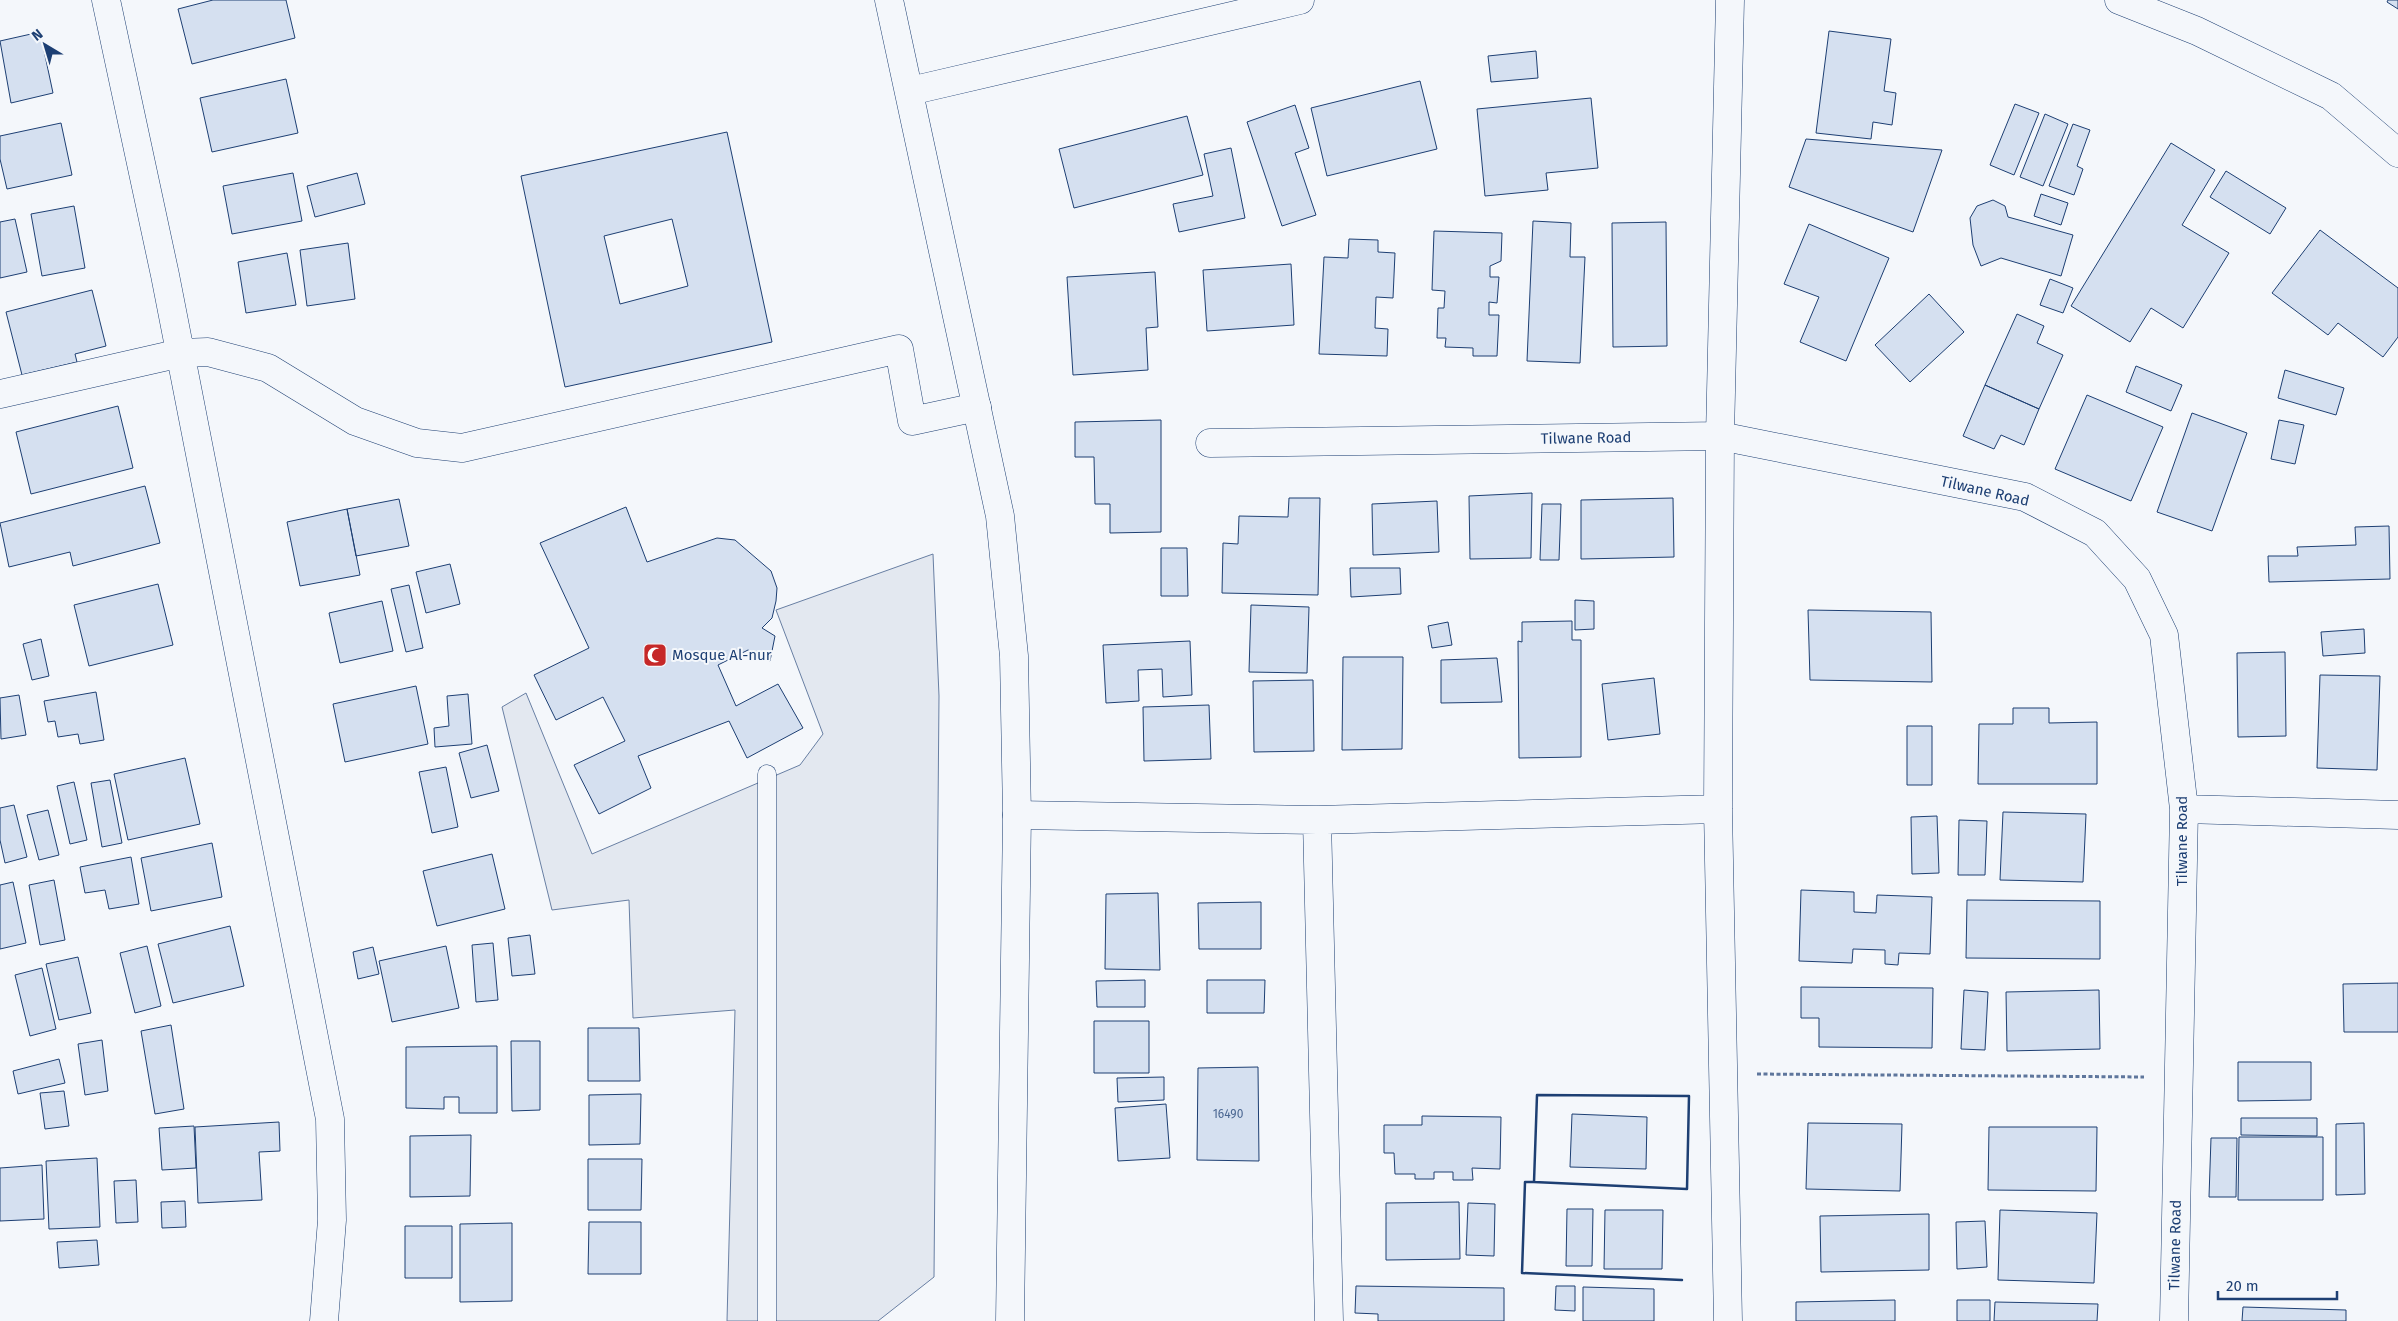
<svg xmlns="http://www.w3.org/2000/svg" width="2398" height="1321" viewBox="0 0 2398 1321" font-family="'Fira Sans',sans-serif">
<rect width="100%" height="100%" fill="#f4f7fb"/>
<path fill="#e3e8f0" stroke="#687fa3" d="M933,554L939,696L934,1277L878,1321H727L735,1010L633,1018L629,900L552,910L502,707L526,693L592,854L800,765L823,734L776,610Z"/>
<path fill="#d5e0f0" stroke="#1d3f73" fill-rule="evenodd" d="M213,0H286L295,38L192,64L178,9Z
M2388,0H2398V9L2387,2Z
M1829,31L1891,39L1884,91L1896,93L1892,125L1873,122L1871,139L1816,133Z
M40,32L53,93L11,103L0,41Z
M1536,51L1538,78L1491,82L1488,56Z
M286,79L298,133L212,152L200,98Z
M1420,81L1437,149L1327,176L1311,108Z
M1591,98L1598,168L1546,173L1548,190L1485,196L1477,109Z
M2015,104L2039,113L2014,175L1990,165Z
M1295,105L1309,148L1295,153L1316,215L1282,226L1247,122Z
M2045,114L2068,124L2043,186L2020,177Z
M1187,116L1203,175L1074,208L1059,149Z
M61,123L72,175L7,189L0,159V136Z
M2073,124L2090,130L2077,166L2083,169L2074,195L2049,186Z
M727,132L772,342L565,387L521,176ZM672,219L688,286L620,304L604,236Z
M1806,139L1942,150L1913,232L1789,187Z
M2171,143L2215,170L2182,225L2229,253L2183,328L2151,308L2130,342L2071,306Z
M1231,148L1245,218L1179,232L1173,204L1213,196L1204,154Z
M2226,171L2286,208L2270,234L2210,197Z
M293,173L302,221L232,234L223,186Z
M357,173L365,204L315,217L307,186Z
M2041,194L2068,203L2061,225L2034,216Z
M1993,200L2005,206L2008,217L2073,235L2061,276L2001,258L1981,266L1973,245L1970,218L1977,206Z
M74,206L85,268L42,276L31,214Z
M15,219L27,272L0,278V222Z
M1533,221L1571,223L1570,257H1585L1580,363L1527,361Z
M1666,222L1667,346L1613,347L1612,223Z
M1809,224L1889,258L1846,361L1800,342L1819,297L1784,284Z
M2320,230L2398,288V337L2383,357L2338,323L2328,335L2272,293Z
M1434,231L1502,233L1501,261L1490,266V277H1499L1497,303L1489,302V315H1499L1497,356H1473V348L1445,347L1446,338H1437L1438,308H1444L1445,291L1432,290Z
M1349,239L1378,240V252L1395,253L1393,298L1376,297L1375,328L1388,329L1387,356L1319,354L1324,257L1348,258Z
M348,243L355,299L307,306L300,250Z
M287,253L296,305L246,313L238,262Z
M1291,264L1294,325L1207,331L1203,270Z
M1155,272L1158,327L1146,328L1148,370L1073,375L1067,277Z
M2050,279L2073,288L2063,313L2040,305Z
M92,290L106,346L75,354L77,362L22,375L6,312Z
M1929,294L1964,332L1910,382L1875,345Z
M2017,314L2044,326L2037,343L2063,355L2039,409L1985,385Z
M2136,366L2182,385L2171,411L2126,392Z
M2285,370L2344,388L2336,415L2278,398Z
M1985,385L2039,409L2024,445L2001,435L1994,449L1963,436Z
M2087,395L2163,427L2131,501L2055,469Z
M118,406L133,468L31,494L16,432Z
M2192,413L2247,433L2212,531L2157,512Z
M1161,420V532L1110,533V504H1095L1094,457H1075V422Z
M2279,420L2304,425L2295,464L2271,459Z
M145,486L160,543L73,566L70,552L9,567L0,523Z
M1532,493L1531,558L1470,559L1469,496Z
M1289,498H1320L1318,595L1222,593L1223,543L1238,544L1239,516L1288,517Z
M1673,498L1674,557L1581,559V500Z
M399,499L409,546L356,556L347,509Z
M1437,501L1439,552L1373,555L1372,504Z
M1542,504H1561L1559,560H1540Z
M626,507L647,562L717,538L735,540L771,571L777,588L776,601L772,618L762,628L775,636L770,661L748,650L718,665L736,706L778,684L803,728L747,758L729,721L638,756L651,788L599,814L574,765L625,741L603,697L556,720L534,675L589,648L540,543Z
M347,509L360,575L300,586L287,522Z
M2389,526L2390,579L2269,582L2268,556H2298L2297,547L2356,545L2355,527Z
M1161,548H1187L1188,596H1161Z
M450,564L460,604L426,613L416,572Z
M1350,568H1400L1401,594L1351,597Z
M158,584L173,645L89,666L74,605Z
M409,585L423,648L406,652L391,589Z
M1575,600L1594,601V629L1575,630Z
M382,601L393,651L340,663L329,613Z
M1251,605L1309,607L1307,673L1249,672Z
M1808,610L1931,612L1932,682L1810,680Z
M1572,621V640H1581V757L1519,758L1518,641L1522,642V622Z
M1448,622L1452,645L1432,648L1428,626Z
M2364,629L2365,653L2323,656L2321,632Z
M41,639L49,676L32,680L23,644Z
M1190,641L1192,695L1163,697L1162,669L1138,670L1139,701L1106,703L1103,645Z
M2285,652L2286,736L2238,737L2237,653Z
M1343,657H1403L1402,749L1342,750Z
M1497,658L1502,702L1441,703V660Z
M2320,675L2380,676L2377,770L2317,768Z
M1654,678L1660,734L1608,740L1602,684Z
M1313,680L1314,751L1254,752L1253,681Z
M416,686L428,744L345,762L333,704Z
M96,692L104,740L80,744L78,734L58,737L55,721L48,722L44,701Z
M468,694L472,744L435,747L434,728L449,726L447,696Z
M19,695L26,735L1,739L0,698Z
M1209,705L1211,759L1144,761L1143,707Z
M2013,708H2049V723L2097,722V784H1978L1979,724H2013Z
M1907,726H1932V785H1907Z
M487,745L499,791L471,798L459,753Z
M185,758L200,824L128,840L114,774Z
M446,767L458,827L432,833L419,772Z
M110,780L122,843L102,847L91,783Z
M74,782L87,840L70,844L57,786Z
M14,805L27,857L5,863L0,840V808Z
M48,810L59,855L39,860L27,815Z
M2003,812L2086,814L2083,882L2000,880Z
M1937,816L1939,873L1912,874L1911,817Z
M1959,820L1987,821L1985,875H1958Z
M212,843L222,897L151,911L141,858Z
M492,854L505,909L437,926L423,871Z
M131,857L139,904L109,909L105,890L85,893L80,867Z
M54,880L65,940L40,945L29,885Z
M13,882L26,943L0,949V885Z
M1801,890L1854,892V912L1876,913L1877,895L1932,897L1930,954L1899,953L1898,965L1885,964V950L1853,949L1852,963L1799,961Z
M1158,893L1160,970L1105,969L1106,894Z
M1967,900L2100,901V959L1966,958Z
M1261,902V949H1199L1198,903Z
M230,926L244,986L173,1003L158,944Z
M530,935L535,974L512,976L508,938Z
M493,943L498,1000L476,1002L472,945Z
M147,946L161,1006L135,1013L120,953Z
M446,946L459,1008L392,1022L379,961Z
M373,947L379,974L358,979L353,952Z
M78,957L91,1013L59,1020L46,964Z
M42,968L56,1029L30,1036L15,975Z
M1145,980V1007H1097L1096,981Z
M1207,980H1265L1264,1013H1207Z
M2398,983V1032H2344L2343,984Z
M1801,987L1933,988L1932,1048L1819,1047V1018H1801Z
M1964,990L1988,992L1985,1050L1961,1049Z
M2099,990L2100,1049L2007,1051L2006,992Z
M1094,1021H1149V1073H1094Z
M171,1025L184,1109L155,1114L141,1031Z
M588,1028H639L640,1081H588Z
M102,1040L108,1091L85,1095L78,1044Z
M511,1041H540V1110L512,1111Z
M497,1046V1113H459V1097H444V1109L406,1108V1047Z
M59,1059L65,1083L18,1094L13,1071Z
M2238,1062H2311V1100L2238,1101Z
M1258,1067L1259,1161L1197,1160L1198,1068Z
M1164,1077V1100L1118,1102L1117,1078Z
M64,1091L69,1126L45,1129L40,1093Z
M641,1094L640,1144L589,1145V1095Z
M1166,1104L1170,1158L1118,1161L1115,1108Z
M1572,1114L1647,1117L1646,1169L1570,1167Z
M1422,1116L1501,1117L1500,1169L1472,1168L1473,1180H1453V1172H1434V1179H1415V1174H1395L1394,1153H1384V1125H1422Z
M2241,1118H2317V1136L2241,1135Z
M279,1122L280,1151L259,1152L262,1200L198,1203L195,1127Z
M1808,1123L1902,1124L1900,1191L1806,1189Z
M2364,1123L2365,1194L2336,1195V1124Z
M194,1126L196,1168L162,1170L159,1128Z
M1989,1127H2097L2096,1191L1988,1190Z
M471,1135L470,1196L410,1197V1136Z
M2239,1137H2323V1200H2238Z
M2211,1138H2237L2236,1197H2209Z
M97,1158L100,1227L49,1229L46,1161Z
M588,1159H642L641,1210H588Z
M42,1165L44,1219L0,1221V1168Z
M136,1180L138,1222L116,1223L114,1181Z
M185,1201L186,1227L162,1228L161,1202Z
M1459,1202L1460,1259L1386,1260V1203Z
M1468,1203L1495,1204L1494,1256L1466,1255Z
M1567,1209H1593L1592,1266H1566Z
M1605,1210H1663L1662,1269H1604Z
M2000,1210L2097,1213L2094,1283L1998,1280Z
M1929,1214V1270L1821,1272L1820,1216Z
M1985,1221L1987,1267L1957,1269L1956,1222Z
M589,1222H641V1274H588Z
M512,1223V1301L460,1302V1224Z
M405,1226H452V1278H405Z
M97,1240L99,1265L59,1268L57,1242Z
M1356,1286L1504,1288V1321H1378V1314L1355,1313Z
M1556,1286H1575V1311L1555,1310Z
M1583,1287L1654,1289V1321H1583Z
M1895,1300V1321H1796V1302Z
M1957,1300H1990V1321H1957Z
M1995,1302L2098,1304L2097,1321H1994Z
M2243,1307L2346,1310V1321H2242Z"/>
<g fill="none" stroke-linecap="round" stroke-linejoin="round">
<g stroke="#1d3f73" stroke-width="19">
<path id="lane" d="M767,774V1321"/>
</g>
<g stroke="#1d3f73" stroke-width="29">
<path id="street" d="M106,0L165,275L330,1119L332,1220L324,1321
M2119,0L2197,31L2331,96L2398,153
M910,91L1300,0
M0,394L181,353L208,352L268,368L355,421L417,443L462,448L899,349L912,421L977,407
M1210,443L1720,436L2025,497L2095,533L2137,579L2164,635L2184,809L2174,1321
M2184,809L2398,815
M1017,815L1317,820L1718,809
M1317,820L1329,1321
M1728,1321L1718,809L1720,436L1730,0"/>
</g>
<g stroke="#1d3f73" stroke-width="29">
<path id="secondary" d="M889,0L1000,516L1014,656L1017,815L1010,1321"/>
</g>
<path stroke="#5e769c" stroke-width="3" stroke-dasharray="4 2.5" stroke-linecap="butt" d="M1757,1074L2144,1077"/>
<use href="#lane" stroke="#f4f7fb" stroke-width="18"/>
<use href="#street" stroke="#f4f7fb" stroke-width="28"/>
<use href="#secondary" stroke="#f4f7fb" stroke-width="28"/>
<path stroke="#1d3f73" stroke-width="2.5" d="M1537,1095L1689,1096L1687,1189L1534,1182Z
M1534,1182H1525L1522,1273L1682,1280"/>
</g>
<defs>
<g id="mosque-square" transform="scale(1.25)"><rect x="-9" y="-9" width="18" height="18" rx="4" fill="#c62828" stroke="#f4f7fb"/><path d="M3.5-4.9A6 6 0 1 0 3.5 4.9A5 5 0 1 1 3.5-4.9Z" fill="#fff"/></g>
</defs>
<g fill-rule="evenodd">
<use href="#mosque-square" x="655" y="655"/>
</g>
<g text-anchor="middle" stroke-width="4" stroke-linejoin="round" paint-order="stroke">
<g font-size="12" fill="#4b6792">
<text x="1228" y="1118">16490</text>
</g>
<g font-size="15" fill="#1d3f73" stroke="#f4f7fb">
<text transform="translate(1586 438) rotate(-1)" y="5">Tilwane Road</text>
<text transform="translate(1985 491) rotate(13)" y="5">Tilwane Road</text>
<text transform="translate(2182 841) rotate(-90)" y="5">Tilwane Road</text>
<text transform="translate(2175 1245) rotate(-89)" y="5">Tilwane Road</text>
</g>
<g font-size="15" fill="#1d3f73" stroke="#f4f7fb" text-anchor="start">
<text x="672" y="660">Mosque Al-nur</text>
</g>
</g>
<g transform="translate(45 45) rotate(322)" stroke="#f4f7fb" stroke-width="4" paint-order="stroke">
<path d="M0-4L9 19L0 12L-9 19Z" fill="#1d3f73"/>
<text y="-8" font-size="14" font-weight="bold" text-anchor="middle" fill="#1d3f73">N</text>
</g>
<path d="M2218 1291v8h119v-8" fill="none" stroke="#1d3f73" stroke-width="2.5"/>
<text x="2226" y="1291" font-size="15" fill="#1d3f73" stroke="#f4f7fb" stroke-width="4" paint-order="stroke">20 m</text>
</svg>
